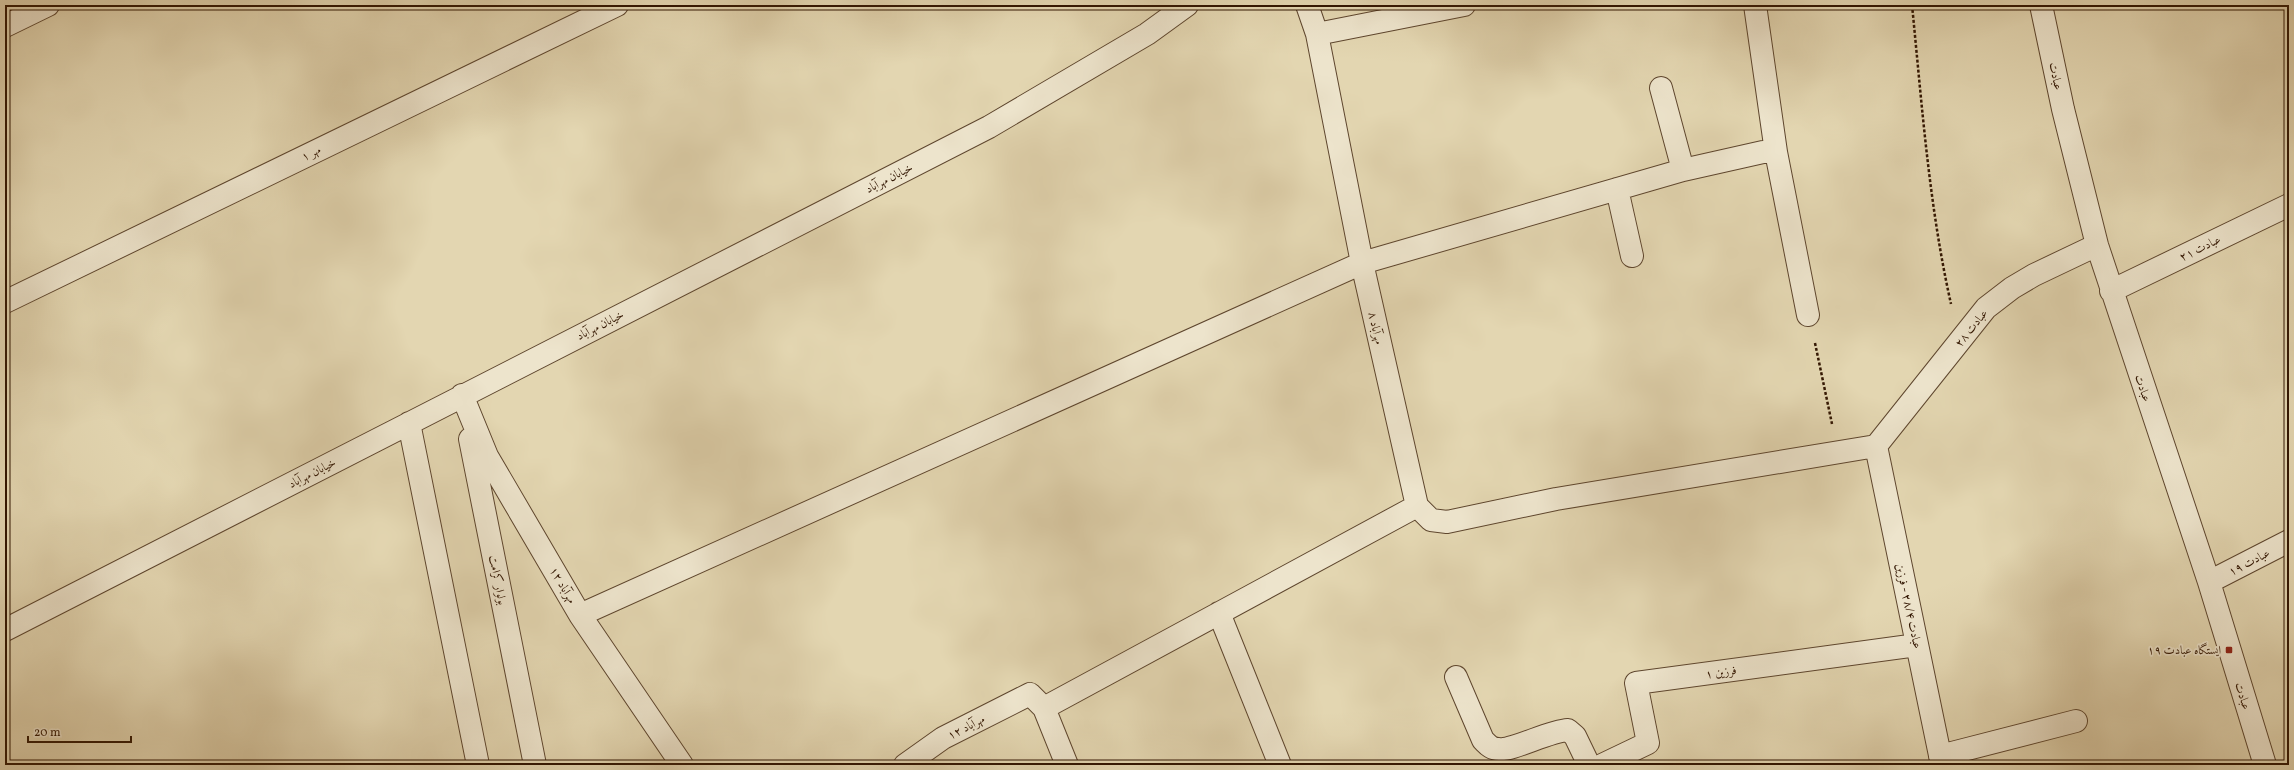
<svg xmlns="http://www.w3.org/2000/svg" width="2294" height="770" viewBox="0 0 2294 770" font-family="Vollkorn,Amiri,serif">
<rect width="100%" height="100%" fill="#e3d6b1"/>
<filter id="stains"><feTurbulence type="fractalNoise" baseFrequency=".005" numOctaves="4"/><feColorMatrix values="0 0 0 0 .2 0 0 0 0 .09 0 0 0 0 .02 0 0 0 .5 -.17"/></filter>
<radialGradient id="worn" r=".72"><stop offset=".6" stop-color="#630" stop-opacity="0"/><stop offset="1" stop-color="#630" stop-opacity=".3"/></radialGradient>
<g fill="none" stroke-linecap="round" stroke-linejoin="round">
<g stroke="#5e462e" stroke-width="24">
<path id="minor" d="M1307,5L1317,34L1362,263L1417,506L1431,520L1447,522L1556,499L1876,446
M1755,5L1776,152L1808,315
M2041,5L2063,109L2097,245L2209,582L2265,765
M5,26L48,5
M1317,34L1464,5
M1661,88L1683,170
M1617,189L1632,256
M2111,291L2289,205
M5,302L617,5
M462,395L487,456L580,615L682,765
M409,423L478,765
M470,439L535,765
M1876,446L1942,765
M1876,446L1986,308L2012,288L2034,275L2097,245
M2209,582L2289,541
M1219,613L1280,765
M580,615L1362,263L1683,170L1763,152H1776
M5,630L989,127L1147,34L1187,5
M1456,677L1483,740C1488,745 1491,749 1499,749C1512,751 1549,731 1568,730L1575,736L1589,765
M1044,708L1417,506
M1940,756L2076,721
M905,765L943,738L1030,694L1044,708L1067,765
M1602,765L1648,743L1636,683L1917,645"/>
</g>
<path stroke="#321602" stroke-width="2.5" stroke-dasharray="3 2" stroke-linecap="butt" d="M1912,5C1922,105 1929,206 1951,304
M1815,343L1832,424"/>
<use href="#minor" stroke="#ede4cc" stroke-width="22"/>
</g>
<rect fill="#8f2418" stroke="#ede4cc" stroke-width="1.5" x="2225" y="646" width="8" height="8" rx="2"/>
<g text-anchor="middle" stroke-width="3.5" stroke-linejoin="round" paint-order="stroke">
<g font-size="12" fill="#321602" stroke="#ede4cc">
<text transform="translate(2056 76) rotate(78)" y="4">عبادت</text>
<text transform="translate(311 153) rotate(-26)" y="4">مهر ۱</text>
<text transform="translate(889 178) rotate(-27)" y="4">خیابان مهرآباد</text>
<text transform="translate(2200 248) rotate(-26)" y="4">عبادت ۲۱</text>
<text transform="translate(600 325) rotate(-27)" y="4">خیابان مهرآباد</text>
<text transform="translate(1376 328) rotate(77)" y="4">مهرآباد ۸</text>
<text transform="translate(1971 328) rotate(-51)" y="4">عبادت ۲۸</text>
<text transform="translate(2143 388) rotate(71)" y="4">عبادت</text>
<text transform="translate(312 473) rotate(-27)" y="4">خیابان مهرآباد</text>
<text transform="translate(2249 562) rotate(-27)" y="4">عبادت ۱۹</text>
<text transform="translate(498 580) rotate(79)" y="4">بولوار کرامت</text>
<text transform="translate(563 585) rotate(60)" y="4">مهرآباد ۱۲</text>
<text transform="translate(1909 606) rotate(78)" y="4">عبادت ۲۸/۴ - فرزین</text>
<text transform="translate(1721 672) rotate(-8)" y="4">فرزین ۱</text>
<text transform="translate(2243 696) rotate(73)" y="4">عبادت</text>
<text transform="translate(966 727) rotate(-27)" y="4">مهرآباد ۱۲</text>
</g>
<g font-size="12" fill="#321602" stroke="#ede4cc" text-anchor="end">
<text x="2221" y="654">ایستگاه عبادت ۱۹</text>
</g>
</g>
<rect width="2294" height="770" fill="none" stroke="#e3d6b1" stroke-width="20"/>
<rect x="6" y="6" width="2282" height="758" fill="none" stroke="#321602" stroke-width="2"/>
<rect x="10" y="10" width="2274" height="750" fill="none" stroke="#321602"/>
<path d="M28 736v6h103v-6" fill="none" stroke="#321602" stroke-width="2"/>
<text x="34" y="736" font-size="12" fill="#321602" stroke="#ede4cc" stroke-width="3" paint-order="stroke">20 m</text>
<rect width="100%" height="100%" filter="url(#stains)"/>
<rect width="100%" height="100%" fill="url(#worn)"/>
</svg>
